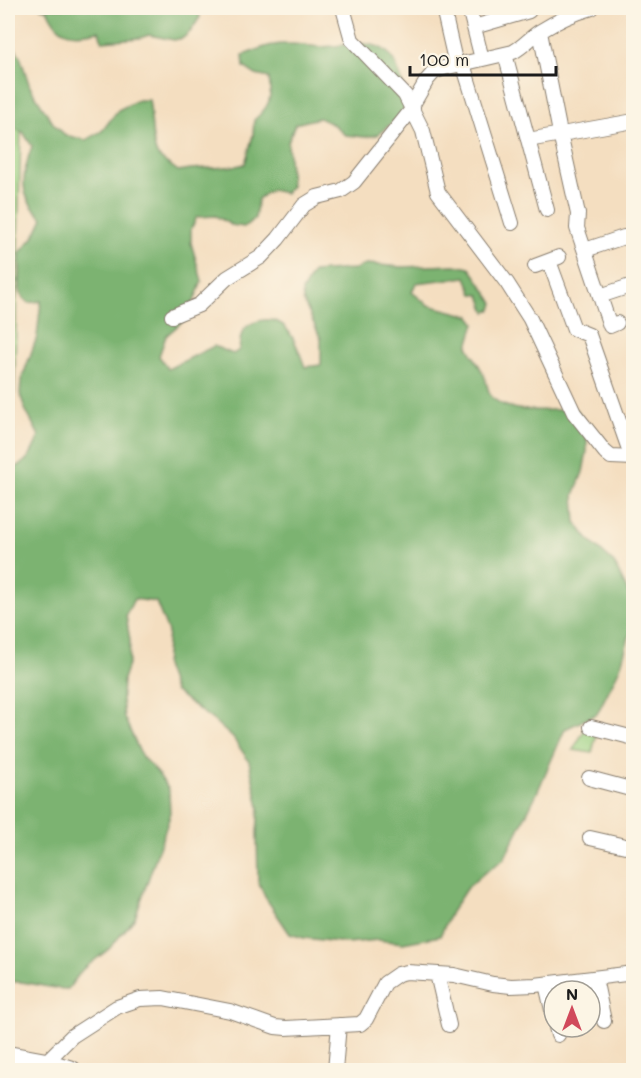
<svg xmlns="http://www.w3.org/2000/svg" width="641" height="1078" viewBox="0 0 641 1078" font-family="Mali,sans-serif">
<rect width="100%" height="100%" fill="#fcf5e5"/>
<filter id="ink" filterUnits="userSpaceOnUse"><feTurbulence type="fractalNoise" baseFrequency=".0167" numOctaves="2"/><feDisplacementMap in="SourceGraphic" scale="12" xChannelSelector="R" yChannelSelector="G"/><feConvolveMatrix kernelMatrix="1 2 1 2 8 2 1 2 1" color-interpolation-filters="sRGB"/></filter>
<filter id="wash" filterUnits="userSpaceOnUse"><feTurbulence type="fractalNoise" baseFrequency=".008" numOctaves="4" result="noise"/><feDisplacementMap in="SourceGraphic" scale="24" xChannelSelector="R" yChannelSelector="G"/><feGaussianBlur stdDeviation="1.35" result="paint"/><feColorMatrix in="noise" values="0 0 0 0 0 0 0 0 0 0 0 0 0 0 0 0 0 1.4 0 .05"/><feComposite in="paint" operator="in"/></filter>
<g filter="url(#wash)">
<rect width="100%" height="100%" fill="#f4dec0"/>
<path fill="#9bd183" stroke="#5c7650" stroke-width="1.5" d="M8,124L21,127L12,485L8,486Z
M585,729L597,732L592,753L573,750Z"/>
<path fill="#7cb371" stroke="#4c6846" stroke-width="1.5" d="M40,8H198L200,17L191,31L183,38L174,40L149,35L140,38L102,41L99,31C71,36 59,37 47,9Z
M8,30L9,39L20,56L30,87L53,123L65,135L86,140L102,131L118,110L138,100H149C152,113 151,148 158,156C164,162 172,166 178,171C200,166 223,170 245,164L253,135L254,120C270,106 272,99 269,78L256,75L244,67L243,55C253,52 264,46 274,45C290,42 305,46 321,47C341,47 371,37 388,53C400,65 403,89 408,105L397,119L377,135L365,137L345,135L334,125L319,118L295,124L288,142L291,186L285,193L271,190L258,199L255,218L244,227L231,225L216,216L197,217L191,229V243L202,281L193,304L183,321L166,336L159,356L168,369L214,346L233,354L239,350C240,344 240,336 243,331C249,321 268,317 278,322C292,328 300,354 305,367L321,365V339L303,300L302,291L313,272L355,269L367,264L402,267L455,265L470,268L494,303L492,310L486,312L480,295L473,294L466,277L416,283L412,292L428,305L470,316L475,323L468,346C473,356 479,365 484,375C487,381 487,392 492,397C511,417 551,408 577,410L587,427V451L583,472L574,495L576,523L589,540L614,563L632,600L633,624L620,668L597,714L565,729L536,795L504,859L483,874L466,889L451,912L440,936L403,943L378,940L348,943L304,938L290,934L265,897L258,881L257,833L259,807L249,761L233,738L214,721L174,691L165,666L168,632L156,602L134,599L126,615L130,641L129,662L123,679L122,700L124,717L142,757L157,772L169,790L170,816L135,918L109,949L82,970L68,989C46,989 28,980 8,982V471C28,463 31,455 39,436L25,409L20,394L21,381L37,337L41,301L29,303L23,298L20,291V253L35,235L43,218C17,196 22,175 32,146L23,132L8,126Z"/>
</g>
<g filter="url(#ink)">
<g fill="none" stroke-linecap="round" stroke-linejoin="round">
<g stroke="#887d6e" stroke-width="16">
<path id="minor" d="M343,8L352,40L405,95L423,131L438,192L507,283L530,319L574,413L605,452L611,457L634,458
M443,8L456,65
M469,8L482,59
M474,27L529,11
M540,32L560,133L578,214L577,228L610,326L617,323
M505,54L547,210
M463,64L512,223
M412,106L427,80L434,72L444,68L513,52C523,47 530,38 539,32C555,22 574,13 592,8
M528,140L634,121
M585,250L624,237
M549,261L574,329L589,335L632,458
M535,266L559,257
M600,296L630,286
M172,316L199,305L227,278L261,257L278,239L304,205L317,197L341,191L354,182L413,108
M591,727L634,738
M589,778L634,790
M590,838L634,848
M437,974L449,1025
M595,978L604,1021
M546,984L554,1019
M556,1027L558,1035
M46,1062L72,1036L117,1007L140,999L163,998L230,1011L275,1027L286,1028L360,1024L366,1019L385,983L398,974L407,972L454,975L493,984L511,986L535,985L634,973
M335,1070L339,1025"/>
</g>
<g stroke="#887d6e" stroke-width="20">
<path id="major" d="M8,1055L46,1062L72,1070"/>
</g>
<use href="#minor" stroke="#fff" stroke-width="14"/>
<use href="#major" stroke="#fff" stroke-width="18"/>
</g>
</g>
<rect width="641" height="1078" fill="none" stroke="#fcf5e5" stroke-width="30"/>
<g transform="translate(572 1009)"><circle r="28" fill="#fcf5e5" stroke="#a29e95" stroke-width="1.5"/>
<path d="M0-4.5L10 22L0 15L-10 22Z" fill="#d1495b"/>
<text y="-9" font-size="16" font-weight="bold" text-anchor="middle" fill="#1c1c1c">N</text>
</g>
<path d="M410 66v9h146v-9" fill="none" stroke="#1c1c1c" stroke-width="3"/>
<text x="419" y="66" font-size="18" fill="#1c1c1c" stroke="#fcf5e5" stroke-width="4.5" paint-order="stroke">100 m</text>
</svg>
